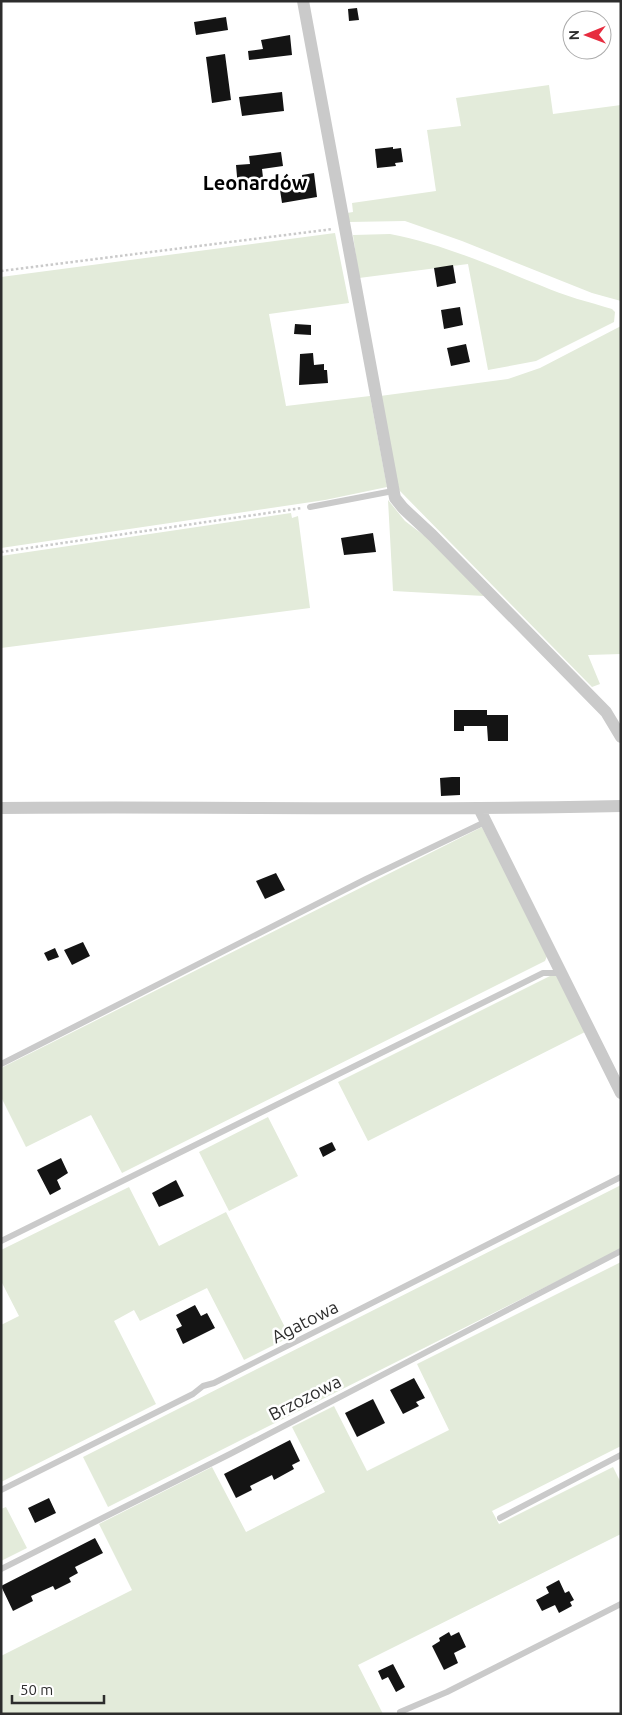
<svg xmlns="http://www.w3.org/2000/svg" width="622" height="1715" viewBox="0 0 622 1715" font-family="Ubuntu,sans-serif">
<rect width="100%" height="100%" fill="#fff"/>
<path fill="#e3ebda" d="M549,85L553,114L621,105V301L592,293L462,241L405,221L349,222L347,213L353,212L352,203L436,191L427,130L461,126L456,98Z
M335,233L349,303L269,314L286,406L370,396L387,487L325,500L1,548V277Z
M390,234C443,244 492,266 542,286C564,296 589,302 612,309L615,312L614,322L536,361L488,370L468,264L359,278L353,235Z
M621,326V654L588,655L600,684L592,687L399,490L380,396L508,379L540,368Z
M388,500L405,521L430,540L484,596L393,591Z
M291,513L292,518L298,516L310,608L1,648V556Z
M482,827L547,956L545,961L122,1173L91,1115L26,1147L1,1097V1068Z
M552,975L557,976L585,1032L368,1141L338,1082Z
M268,1117L298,1176L229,1211L199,1152Z
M621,1185V1249L108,1507L83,1457Z
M129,1187L159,1246L226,1212L290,1337L244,1360L207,1288L140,1321L134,1310L114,1321L156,1404L1,1482V1325L19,1316L1,1281V1250Z
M621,1262V1446L492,1511L499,1524L613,1467L621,1483V1534L358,1665L383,1714H1V1656L132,1590L99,1524L212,1467L246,1532L325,1492L292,1427L334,1406L367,1471L449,1430L417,1364Z
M6,1507L27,1548L1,1561V1509Z"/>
<path fill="#141414" d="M357,8L359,20L349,21L348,9Z
M226,17L228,30L196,35L194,22Z
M290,35L292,55L249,60L248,51L263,49L261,40Z
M225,54L231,100L212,103L206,57Z
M282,92L284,111L242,116L239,97Z
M393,147V149L401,148L403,162L395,163L396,166L377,168L375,149Z
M281,152L283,166L262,169L264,186L238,188L236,165L250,164L249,156Z
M314,173L317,197L282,203L280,190L299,186V184L303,183L302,175Z
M453,265L456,283L437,287L434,268Z
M460,307L463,325L444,329L441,310Z
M295,324L311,325V335L294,334Z
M466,344L470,362L451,366L447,348Z
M313,353L314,365L324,364V370H327L328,383L299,385L300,354Z
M373,533L376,552L344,555L341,538Z
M454,710H487V715H508V741H488L487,726H464V731H454Z
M452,777H460V795L441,796L440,778Z
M276,873L285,890L265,899L256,881Z
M83,942L90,956L72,965L64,950Z
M55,948L59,957L48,961L44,953Z
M332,1142L336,1150L323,1157L319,1148Z
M61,1158L68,1173L57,1180L61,1189L50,1195L37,1170Z
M176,1180L184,1196L159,1207L152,1193Z
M195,1305L201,1316L207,1313L215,1328L183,1344L176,1329L182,1326L176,1315Z
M414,1378L425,1398L416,1402L419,1406L403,1414L390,1390Z
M373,1399L385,1423L357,1437L345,1413Z
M290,1440L300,1461L292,1465L294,1469L274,1480L272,1475L250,1486L252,1490L236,1498L224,1474Z
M49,1498L56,1513L35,1523L28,1508Z
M95,1538L103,1553L75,1567L78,1573L69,1578L71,1582L55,1590L53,1586L31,1596L33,1601L13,1611L1,1586Z
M559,1580L565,1593L569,1591L574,1600L570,1602L572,1606L559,1613L555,1605L542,1611L536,1600L549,1593L546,1587Z
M449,1632L451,1636L459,1632L466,1647L454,1653L458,1663L444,1670L432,1646L440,1641L439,1638Z
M393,1664L405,1687L396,1692L388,1677L382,1680L378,1671Z"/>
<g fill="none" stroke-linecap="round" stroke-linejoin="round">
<path stroke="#cacaca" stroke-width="2.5" stroke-dasharray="2.5 2.5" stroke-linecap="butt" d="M1,271L333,229
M1,552L302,508"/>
<path stroke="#cacaca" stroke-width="6" d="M310,507L393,491
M1,1064L366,879L485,822
M1,1241L543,973H560
M1,1490L193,1394L203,1386L214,1383L621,1177
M500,1518L621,1455
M1,1569L230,1454L621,1251
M400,1712L447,1692L621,1604"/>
<path stroke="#cacaca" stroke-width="12" d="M303,1L395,498L403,508L432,535L606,712L621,737
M1,808C208,806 414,811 621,806
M480,810L621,1093"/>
</g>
<g text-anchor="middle" stroke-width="5" stroke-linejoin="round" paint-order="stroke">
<g font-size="18" fill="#2d2d2d" stroke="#fff">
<text transform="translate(305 1322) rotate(-27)" y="6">Agatowa</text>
<text transform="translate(305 1398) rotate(-27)" y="6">Brzozowa</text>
</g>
<g font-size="20" font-weight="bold" fill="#000" stroke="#fff">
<text x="255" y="190">Leonardów</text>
</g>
</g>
<rect width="622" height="1715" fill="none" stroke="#2d2d2d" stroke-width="5"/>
<g transform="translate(587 35) rotate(269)"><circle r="24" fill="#ffffff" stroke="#ababab"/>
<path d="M0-4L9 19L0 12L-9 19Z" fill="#e72c3f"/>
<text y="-8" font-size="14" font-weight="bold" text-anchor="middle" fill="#2d2d2d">N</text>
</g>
<path d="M12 1695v8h92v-8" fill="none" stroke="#2d2d2d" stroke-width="2.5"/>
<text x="20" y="1695" font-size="15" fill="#2d2d2d" stroke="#ffffff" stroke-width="4" paint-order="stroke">50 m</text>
</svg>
